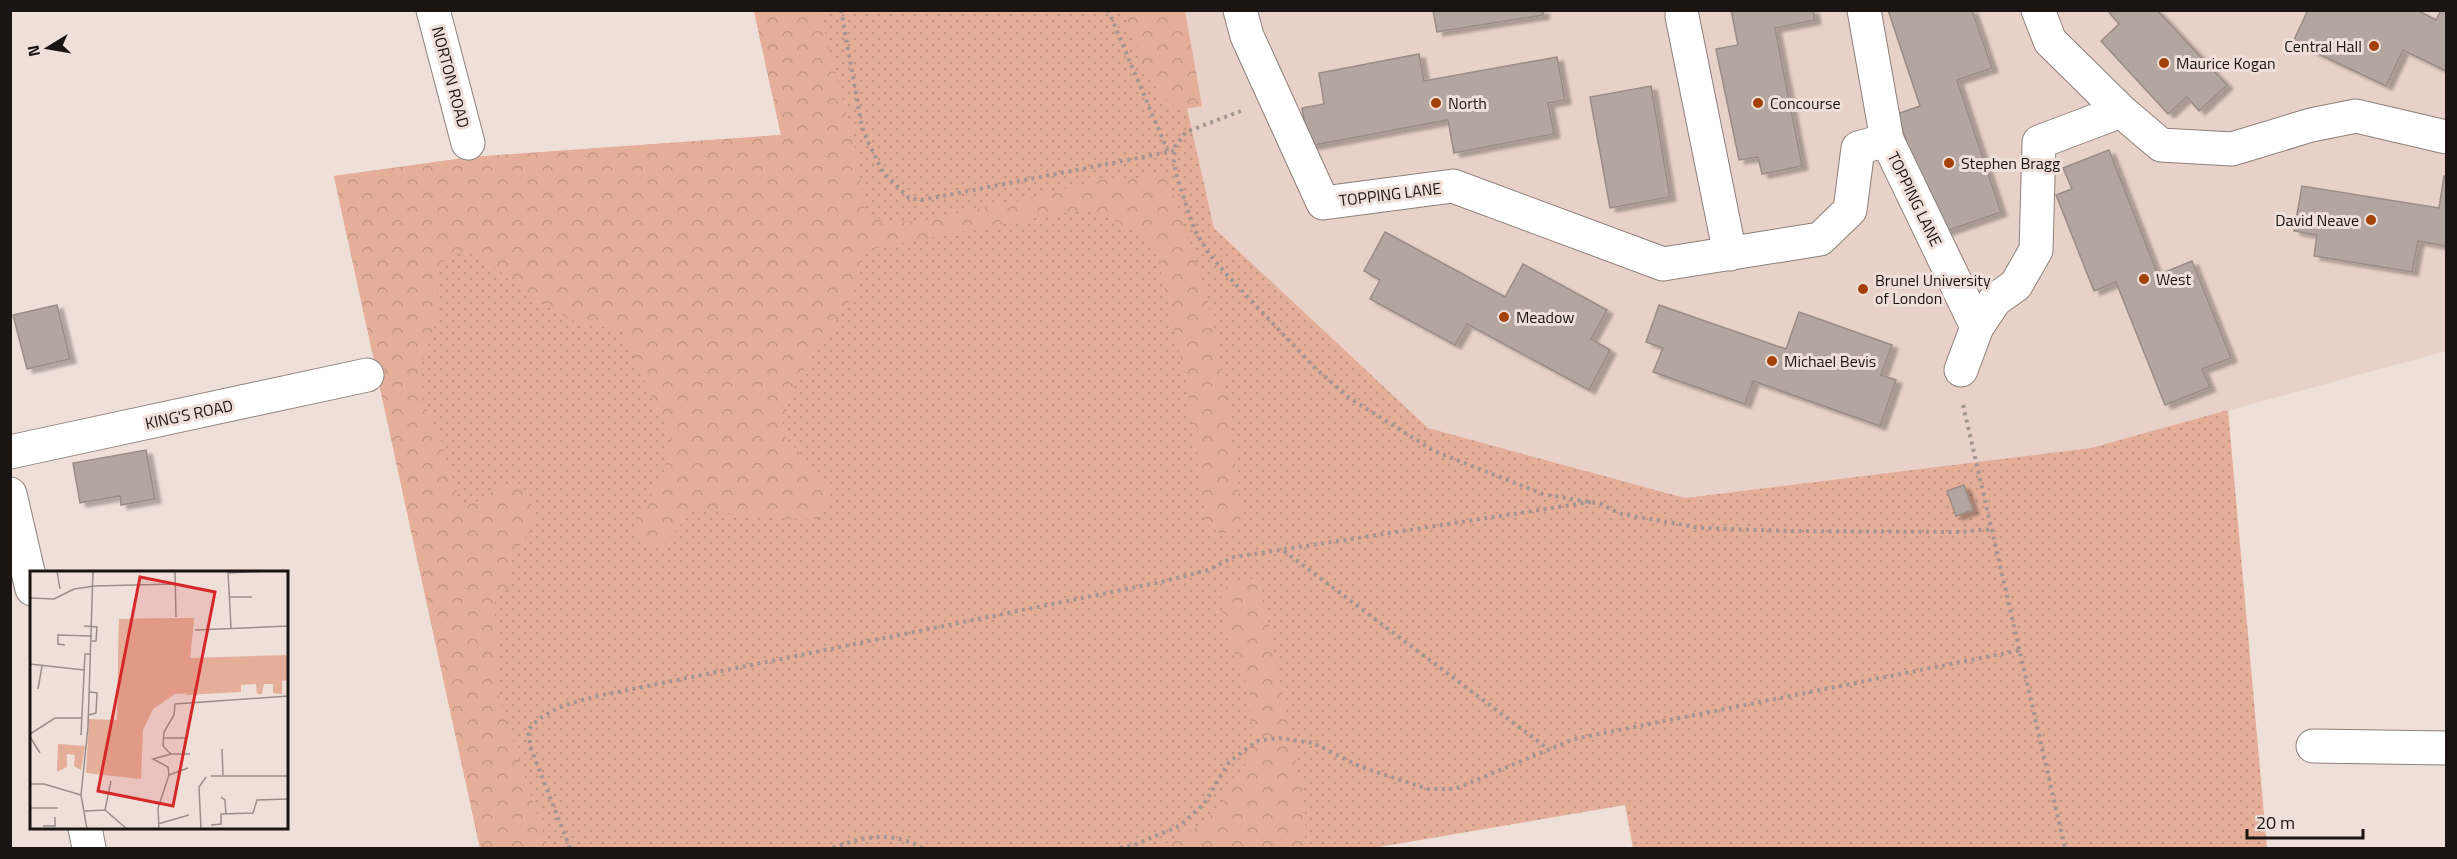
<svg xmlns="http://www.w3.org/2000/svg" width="2457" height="859" viewBox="0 0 2457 859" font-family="'Titillium Web',sans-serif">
<defs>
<pattern id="grass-dots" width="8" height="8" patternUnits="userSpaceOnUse" patternTransform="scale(1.5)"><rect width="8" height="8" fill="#e4ae98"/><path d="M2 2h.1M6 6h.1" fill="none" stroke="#c39582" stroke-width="1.8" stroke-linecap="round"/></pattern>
<pattern id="forest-crowns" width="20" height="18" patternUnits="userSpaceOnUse" patternTransform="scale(1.5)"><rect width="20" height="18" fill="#e4ae98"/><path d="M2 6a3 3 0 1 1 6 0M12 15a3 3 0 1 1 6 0" fill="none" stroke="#c39582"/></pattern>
<filter id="shadow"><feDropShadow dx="6" dy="4" stdDeviation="1.5" flood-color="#0004"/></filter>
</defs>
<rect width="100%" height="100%" fill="#eedfd9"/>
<path fill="#e8d1c8" d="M1165,11H2446V351L2091,448L1685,498L1428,428L1214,228Z"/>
<path fill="url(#grass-dots)" d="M754,11H1165L1214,228L1428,428L1685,498L2091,448L2228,410L2267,848H1633L1625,805L1373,848H480L334,176L472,157L781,135Z"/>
<path fill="url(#forest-crowns)" d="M754,11H819L855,146L865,209L871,216L891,223L924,220L1015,201L1100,180H1129L1157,173L1165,178L1171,187C1180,216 1192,245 1200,274C1223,354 1234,440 1241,522L1229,533L1220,534L1206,523L1186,382L1156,252L1143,232L1128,229L1090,208L865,250L851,299L797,380L782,423L785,437L829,485L830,498L821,518L803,520L693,510L660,549C644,544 638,537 633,522L662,479L671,439L622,331L570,320L510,280L476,252L454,251L437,268L439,313L419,370L418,389L441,442L461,504L485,500L496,486L513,482L530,500L537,523C528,535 515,547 511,562C509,569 513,578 510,585C507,591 501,592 494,593L499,697L548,848H480L334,176L472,157L781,135Z
M1125,11H1185L1202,106C1193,108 1182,110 1174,106C1152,97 1131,32 1125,11Z
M1245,579H1255L1262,590L1305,806V848H1156L1187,834L1216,811L1249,759L1252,732L1249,692L1224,627L1221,597L1226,587Z"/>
<path fill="#b3a59f" stroke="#998c86" stroke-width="1.5" filter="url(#shadow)" d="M1433,10H1543V15L1437,32Z
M1731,10H1813L1815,20L1775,28L1802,166L1762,174L1758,157L1739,160L1716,49L1738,45Z
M1888,10H1972L1992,68L1957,80L2001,212L1938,234L1897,114L1920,106Z
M2107,10H2157L2227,85L2199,111L2187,97L2168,114L2101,41L2119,24Z
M2308,10H2417L2436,20L2441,10H2446V71L2403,50L2386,86L2293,42Z
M1419,54L1424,81L1557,57L1565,100L1548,103L1554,134L1454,153L1448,120L1309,146L1302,108L1324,104L1319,73Z
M1651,86L1670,197L1610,208L1590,97Z
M2109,150L2158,275L2192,261L2231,358L2202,369L2210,387L2165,405L2116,282L2094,291L2056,195L2072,189L2063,168Z
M2444,176H2446V246L2418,241L2412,272L2314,256L2317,235L2294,231L2302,186L2439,208Z
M1385,232L1505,297L1523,264L1607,310L1591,339L1610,350L1589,390L1467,324L1455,345L1370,299L1380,280L1364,271Z
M57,305L70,359L27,369L13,315Z
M1659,305L1786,349L1799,312L1892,345L1881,375L1896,380L1880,426L1753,381L1745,404L1653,372L1663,348L1646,342Z
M146,450L155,499L121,505L120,496L80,503L73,463Z
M1964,485L1973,510L1956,516L1947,491Z"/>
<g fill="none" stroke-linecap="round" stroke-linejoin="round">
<g stroke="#8d807a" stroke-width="35">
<path id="minor" d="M433,10L468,143
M1240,10L1247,36L1323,203L1453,186L1663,264L1820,239L1850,210L1858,148L1887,140L1977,327L1995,300L2016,285L2036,250L2039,142L2121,111L2161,145L2232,149L2311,125L2356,116L2446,137
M1864,10L1887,140
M2038,10L2050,41L2121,111
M1682,16L1730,254
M1961,370L1977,327
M10,452L367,375
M10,494L32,589
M2313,746L2446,748
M85,828L89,848"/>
</g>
<path stroke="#a19692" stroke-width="4" stroke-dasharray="3 4.5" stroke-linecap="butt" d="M841,10L862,127L868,142L883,172L909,198L922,200L1174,151
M1108,10L1169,154
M1241,111L1186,132L1175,147L1174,160L1176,174L1194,229L1209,254L1227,275L1316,369L1351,399L1434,451L1543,494L1601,504L1621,514L1701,528L1788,531L1961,532L1993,529
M1963,405L2065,848
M1284,551L1547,748
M570,848L531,749L528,730C548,707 574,702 603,695L1161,582L1208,570L1234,557L1591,502
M833,848C862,836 894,831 922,848
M1120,848L1134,845L1179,826L1204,804L1229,762L1257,741L1279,738L1313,743L1361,767L1428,789H1455L1574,739L2021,650"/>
<use href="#minor" stroke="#fff" stroke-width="33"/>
</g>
<g fill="#a44008" stroke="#eedfd9" stroke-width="2">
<circle cx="2374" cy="46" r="6"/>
<circle cx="2164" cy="63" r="6"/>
<circle cx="1436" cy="103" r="6"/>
<circle cx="1758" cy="103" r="6"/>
<circle cx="1949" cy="163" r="6"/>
<circle cx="2371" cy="220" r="6"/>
<circle cx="2144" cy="279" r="6"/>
<circle cx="1863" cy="289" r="6"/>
<circle cx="1504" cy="317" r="6"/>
<circle cx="1772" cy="361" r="6"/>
</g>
<g text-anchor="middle" stroke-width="6" stroke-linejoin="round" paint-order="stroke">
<g font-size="16" fill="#1a1513" stroke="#eedfd9" text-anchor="start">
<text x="2362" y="52" text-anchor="end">Central Hall</text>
<text x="2176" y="69">Maurice Kogan</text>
<text x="1448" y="109">North</text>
<text x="1770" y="109">Concourse</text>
<text x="1961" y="169">Stephen Bragg</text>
<text x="2359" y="226" text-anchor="end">David Neave</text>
<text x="2156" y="285">West</text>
<text x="1875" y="286">Brunel University<tspan x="1875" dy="18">of London</tspan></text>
<text x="1516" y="323">Meadow</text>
<text x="1784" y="367">Michael Bevis</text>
</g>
<g font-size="16" fill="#1a1513" stroke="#eedfd9">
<text transform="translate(451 77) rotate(75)" y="6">NORTON ROAD</text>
<text transform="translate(1390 194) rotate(-7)" y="6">TOPPING LANE</text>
<text transform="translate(1915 199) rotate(64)" y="6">TOPPING LANE</text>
<text transform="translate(189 414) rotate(-12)" y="6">KING'S ROAD</text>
</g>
</g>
<g transform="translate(30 571)">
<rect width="258" height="258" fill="#eedfd9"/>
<path d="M164,47L160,87L258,84V108L223,109L193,121L145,123L123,138L113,159L111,208L56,202L59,148L87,149L89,48ZM28,173L55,175L51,199L44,195L45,184L37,183V196L27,201Z" fill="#e4ae98"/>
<path d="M164,47L160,87H258L152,93L150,119L118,120L143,117L148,112V92L135,82L126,83V69H145L155,56L144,51L133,52L130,59L116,52L95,55L91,71L95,80L90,94L92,110L98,117L113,119L88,120L89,48ZM258,105V109L252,110V123L243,122V113H234L232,123H227L226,113L211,114V121L155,124L163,119H197L224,108Z" fill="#e4ae98"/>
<path fill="none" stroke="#998e8a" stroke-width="1.5" d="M27,0L30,18M145,0L146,46M198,0L201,57M198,2L237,0M199,26H222M0,27L24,28L44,18L65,15L145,13M54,55L67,56L66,70H62M165,59L258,55M35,74L28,73V64L62,65M0,93L54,99M8,118L12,95M59,144L66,142L67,122L60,121M0,163L25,147H52M51,164L55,83H61M0,166L10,182M133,167H155M192,178L193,204M141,183H160M139,204L158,197M181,205H258M0,213H14L51,224M191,226L195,229L196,243M0,237H28M75,239L81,210M55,240L75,239L97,258M128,253L159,244M181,254L191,253V243L223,242L227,229L258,228M13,255H25V246M57,258L51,224L58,156L63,0M129,258L128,237L139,204L138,196L123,188L141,183L133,175L134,161L144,144L145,133L258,125M171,258L169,216L176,206"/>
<path fill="#d62828" fill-opacity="0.15" stroke="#d62828" stroke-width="3" d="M110,6L185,21L143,235L68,220Z"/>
<rect width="258" height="258" fill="none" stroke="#1a1513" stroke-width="3"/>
</g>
<rect width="2457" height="859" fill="none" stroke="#1a1513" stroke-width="24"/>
<g transform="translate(48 48) rotate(259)" stroke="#eedfd9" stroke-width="4.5" paint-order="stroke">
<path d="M0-4.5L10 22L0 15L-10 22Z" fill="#1a1513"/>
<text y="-9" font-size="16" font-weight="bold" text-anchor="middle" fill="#1a1513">N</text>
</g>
<path d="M2247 829v9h116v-9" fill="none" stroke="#1a1513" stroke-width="3"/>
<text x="2256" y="829" font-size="18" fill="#1a1513" stroke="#eedfd9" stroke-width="4.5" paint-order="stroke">20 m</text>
</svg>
